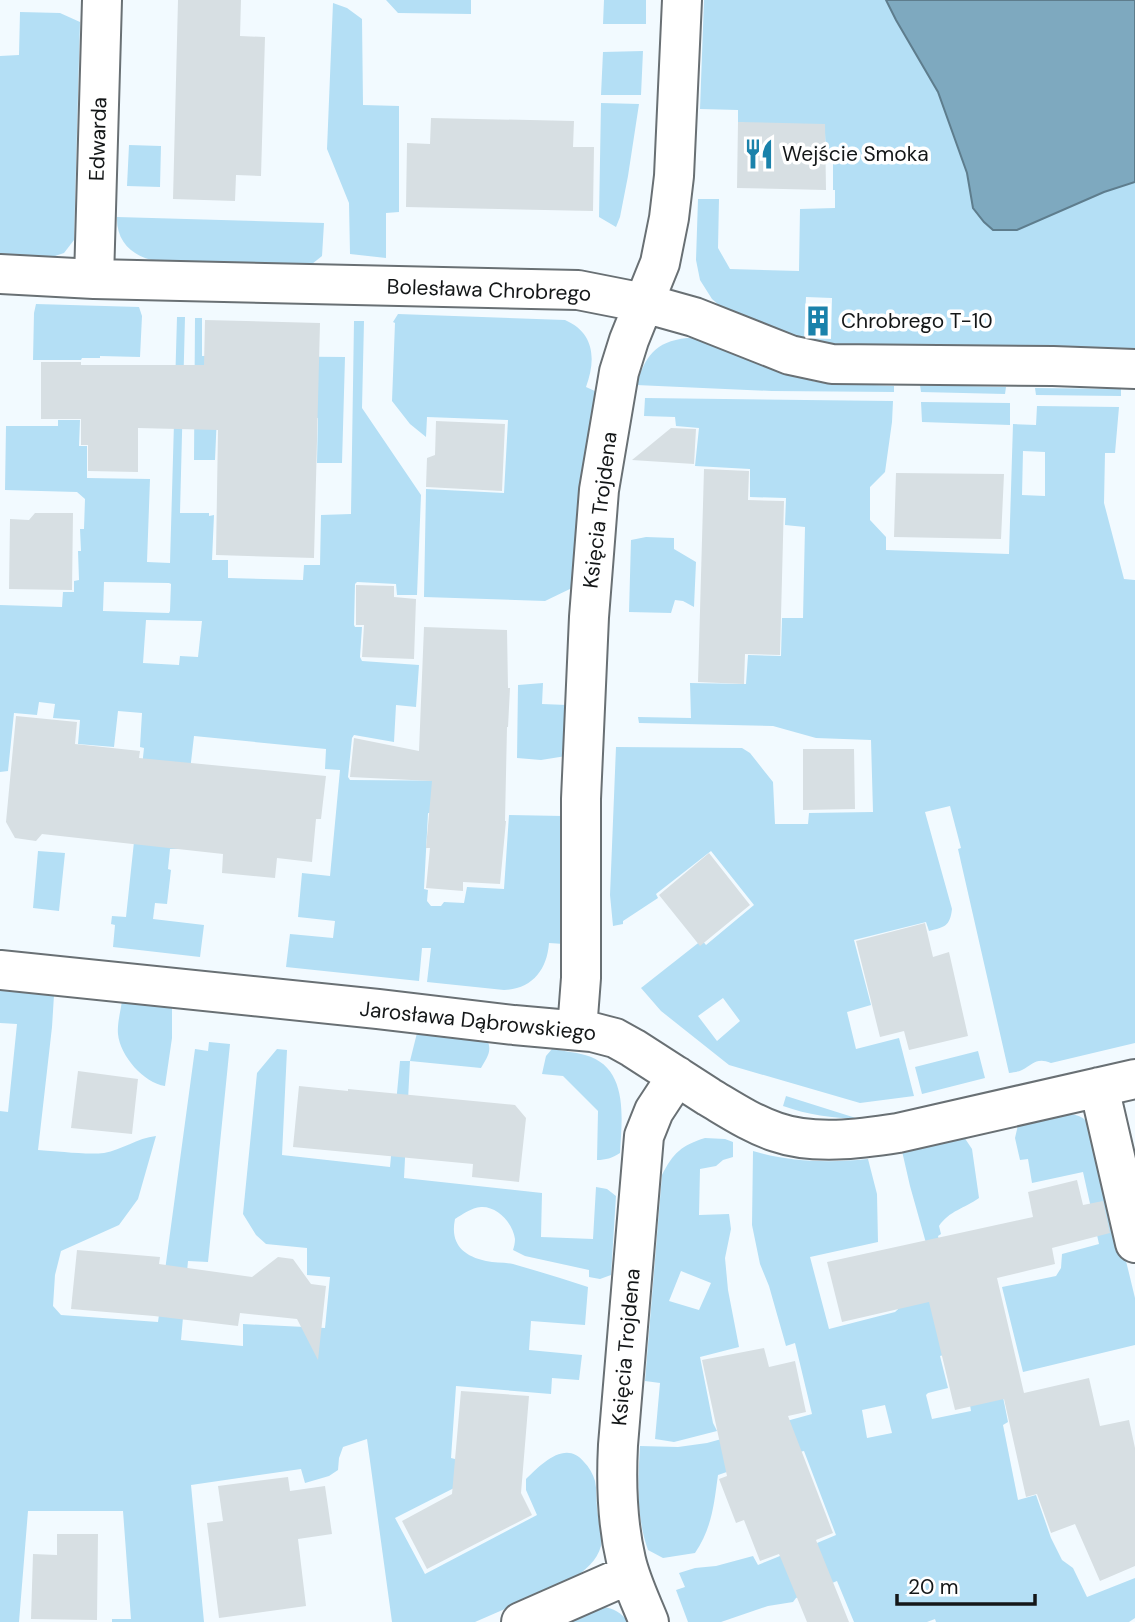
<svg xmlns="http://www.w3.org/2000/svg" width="1135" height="1622" viewBox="0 0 1135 1622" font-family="'DM Sans',sans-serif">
<rect width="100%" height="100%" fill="#f2faff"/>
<path fill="#b4dff5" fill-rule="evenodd" d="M386,0H471V14L398,13Z
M604,0H646V24H603Z
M704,0H1135V354L818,345L730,315L712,299L700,280L696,260L698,199H719L718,248L730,269L799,271L800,209L835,208V190H833V160H826L825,133L738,122V110L700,109ZM806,297L832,298L831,339L804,337Z
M333,3L347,8L362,19L363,105L399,106V212L386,213V258L350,254L349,203L327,149Z
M20,12L60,13L80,22L74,240L64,253L49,258L0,256V56L19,55Z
M643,51L641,95H601L603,52Z
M601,103L639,104L628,176L620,217L616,227L599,217Z
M129,145L161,146L160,187L127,186Z
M117,217L324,223L322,256L312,264L300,267L156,261C133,257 116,242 117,217Z
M36,304L139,307L142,316L140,357L100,356V358H82L81,360H33L34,313Z
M398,314L565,320C595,333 596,360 586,387L597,392C583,457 576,522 572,588L545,601L424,597L426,489L504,493L508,420L427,417L426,437L410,424L392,401L395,323L393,322Z
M177,317H185L180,513H209V516L214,515L212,560H228V578L303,580L304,565H320L321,515L351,514L354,321H364L362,408L421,495L417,595H397L396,584L357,582L355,584L354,625L355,627H362L360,657L362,661L419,665L416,707L396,705L394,742L354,735L352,738L348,777L350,780L485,781L486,817L428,813L424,889L428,890L427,901L431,906H441L444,902L464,903L467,887L504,889L509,815L563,816L564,944L549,943C547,970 532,989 504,990L427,982L431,948H422L419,981L286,967L290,934L333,938L335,921L298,917L302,873L330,876L340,770L325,769L326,749L194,736L181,849H170L168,869L171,870L167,904L155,903L153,919L204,925L200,957L113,947L115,925L111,924L112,916L126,917L144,748L140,747L142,713L118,711L114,747L78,744L80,720L53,718L55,704L39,702L37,715L14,713L8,771L0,772V605L62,607L63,592H74V581L79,580L78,551H81L80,529H84L85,499L77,492L5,490L6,426H58V420H80L79,446H87V478L150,479L147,562L170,563ZM104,582L169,583L171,584L170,611L169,613L103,611ZM146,620L202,621L198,657L180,656L179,665L143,663Z
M195,318H202V356L345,357L342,463H317L318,418L217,415L215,460H194Z
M687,338H695L793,375L816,382L894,386V392L772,391L636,385C646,356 654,342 687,338Z
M920,385L1006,387L1005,394L921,392Z
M1035,388L1121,389V396L1036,395Z
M645,398L893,401L892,422L885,472L870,487V520L886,537V550L1009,554L1013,424L1036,425L1037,406L1119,407L1115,453H1105L1104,503L1124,579L1135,580V1043L1051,1063C1037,1057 1033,1064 1022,1070C1018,1072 1014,1072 1009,1073L958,849L961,848L950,806L925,812L952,909C950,926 945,927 929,931L926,922L854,940L871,1005L847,1012L856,1049L899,1038L914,1096L860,1103L729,1065L661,1011L641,988L702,940L706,945L754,905L711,851L656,894L658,898L623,921V924L613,926L610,895L616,747L742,748L750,753L773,782L775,824H808L809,813L873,812L871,740L816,738L773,726L639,723L638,717L691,718L690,683L746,684L748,655L781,656L782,618H803L805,527L785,525L786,498L750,497V469L695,466L699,428L676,426L675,417L644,416ZM1023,451L1045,452V496L1022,495ZM723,998L740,1021L717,1041L698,1016Z
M921,402L1010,403V425L922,422Z
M646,537L674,538V549L696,562L694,607L683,601L675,600L671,613L629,612L631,540Z
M543,683L542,704L567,705L566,756L541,760L517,758L518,685Z
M38,851L65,853L59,911L33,908Z
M0,989L54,995L52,1027L38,1150C57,1151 86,1155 104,1153C122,1150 137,1138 156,1136L138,1199L119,1225L61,1251L55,1275L53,1306L61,1315L158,1322L195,1049L208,1051L209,1042L230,1044L208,1262L188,1261L181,1340L243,1346V1324L325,1328L330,1277L307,1275V1248L266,1244L256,1235L243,1214L257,1073L277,1049L287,1050L282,1155L390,1167L400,1061H410L417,1033L488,1042C492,1052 486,1059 481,1068L410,1061L404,1178L542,1193L541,1237L593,1239L596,1187L607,1189L616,1196L611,1275L600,1279L589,1277V1270L525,1256L513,1250C514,1247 515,1243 515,1239C513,1223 497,1206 481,1207C471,1208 463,1214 455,1219C450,1243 462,1256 486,1261C495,1263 504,1262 513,1264C538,1271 563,1279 588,1287L585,1325L531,1321L529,1350L582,1355L579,1380L552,1378L551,1394L456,1386L451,1458L459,1460L458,1486L395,1518L425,1574L537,1515L526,1490V1479C541,1464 566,1439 584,1462C589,1467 593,1474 595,1481C597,1490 596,1499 597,1508C598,1520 603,1534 601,1546C597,1561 585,1570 573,1579L475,1622H392L367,1439L343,1447L339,1458L338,1470L329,1476L305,1483L301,1469L191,1485L204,1622H112V1619H131L123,1511H28L19,1622H0V1111L8,1112L17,1024L0,1023Z
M122,1000L172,1005V1038L165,1086C144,1083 120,1056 118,1034C117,1023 121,1010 122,1000Z
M552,1049C563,1051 574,1052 585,1055C629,1067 622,1118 620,1153C612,1158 606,1160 597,1160L598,1111L563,1076L542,1074L546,1056Z
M978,1051L985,1078L922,1094L915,1067Z
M786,1096L859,1119C832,1118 808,1115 783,1106Z
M1071,1114C1084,1116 1089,1122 1095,1133L1135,1298V1345L1023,1372L1002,1287L1056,1276L1061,1268L1062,1254L1099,1244L1083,1172L1032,1183L1028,1159L1020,1160L1015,1138L1018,1125Z
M964,1137L972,1149L979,1198C965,1208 949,1211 939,1226L941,1234L938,1236L965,1349L940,1356L948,1388L928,1393L926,1395L932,1419L971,1411L970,1405L1003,1397L1008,1422L1003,1425L1018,1500L1036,1495L1051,1538L1062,1560L1073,1568L1087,1597L1135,1578V1618L1129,1622H936L935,1619L927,1622H854L837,1581L796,1598L793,1602L768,1606L721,1622H688L676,1590L685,1587L679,1573L695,1568L716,1566L753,1556L758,1565L780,1556L818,1549L817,1543L836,1535L804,1451L762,1460L718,1475C714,1504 712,1528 695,1553L663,1558L648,1550C636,1517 638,1480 640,1446L678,1447L707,1443L812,1414L795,1343L786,1346L769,1286L760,1264L752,1225L753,1151C790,1162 829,1163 868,1159L877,1194L878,1242L810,1257L829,1329L895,1312L935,1275L910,1186L902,1151ZM885,1405L892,1433L867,1438L862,1410Z
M705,1138L725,1139L733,1142V1157L723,1160L716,1166L700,1169L699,1215L729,1214L731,1229L725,1258L728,1290L739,1347L700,1357L713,1423L717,1431L674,1442L655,1439L660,1383L645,1381L662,1175C673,1153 682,1145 705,1138ZM681,1271L711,1283L699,1310L669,1301Z
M603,1607C613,1608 622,1613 628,1622H568Z"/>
<path fill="#7ea9bf" stroke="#5e7d8d" stroke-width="2" d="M886,0H1135V182L1104,192L1017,230H993L984,222L973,208L967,173L938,92L896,20Z"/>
<path fill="#d7dfe3" d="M178,0H241L240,36L265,37L261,176L236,175L235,201L173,199Z
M431,118L574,121L573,147H594L593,211L406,207L407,143L430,144Z
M738,122L825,124L826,190L737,188Z
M205,320L320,323L314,558L216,555L218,430L138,428V472L88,471V445H81V419H41V362H81V365H204Z
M436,421L505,424L502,491L426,487L427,458L435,455Z
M671,428L696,429L694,464L632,460Z
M704,469L749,471L748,500L784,501L780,655L745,654L744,684L698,682Z
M896,473L1004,474L1001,539L894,537Z
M35,513H73L72,590L9,589L10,519L29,520Z
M356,585L394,586V597L416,599L414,659L362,657L364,625H356Z
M424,627L507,630L508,688H510L508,727H507L505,821H506L500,884L463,882V891L426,888L430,848H426L432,781L350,777L354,738L419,751Z
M16,716L77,722L75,744L140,751L139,758L326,776L321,819H316L312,862L277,858L275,878L222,873L223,854L42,834L36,841L15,838L6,822Z
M803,749H854L855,809L803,810Z
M709,853L750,905L700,946L659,895Z
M925,923L933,957L949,952L968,1036L909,1050L904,1031L880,1037L856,941Z
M78,1071L138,1079L132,1134L71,1128Z
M299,1086L348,1091V1089L515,1105L526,1118L519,1182L472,1177L473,1164L293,1147Z
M1077,1180L1083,1205L1103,1201L1110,1233L1052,1248L1055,1264L997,1278L1024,1393L1089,1378L1100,1426L1129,1420L1135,1448V1566L1100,1581L1075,1524L1051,1533L1037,1494L1026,1497L1004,1399L955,1410L929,1302L842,1322L827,1262L1033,1217L1028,1192Z
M77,1250L160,1257L159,1264L252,1277L278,1257L293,1259L311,1284L326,1286L318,1360L297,1319L240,1313L238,1326L154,1316L71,1309Z
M764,1348L769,1367L795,1361L806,1412L788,1416L833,1533L816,1540L849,1622H807L779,1554L760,1561L744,1520L736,1523L719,1479L727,1476L702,1360Z
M461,1391L529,1396L521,1493L532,1515L427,1569L402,1521L452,1494Z
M288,1477L290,1491L325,1486L332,1534L298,1539L306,1606L219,1618L207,1523L223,1521L218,1486Z
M57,1534H98L97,1620L31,1619L33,1554L57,1555Z"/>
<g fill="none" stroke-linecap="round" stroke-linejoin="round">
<g stroke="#697074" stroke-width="42">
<path id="street" d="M0,274L94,279L578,290L644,303L694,317L790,355L832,364L1053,366L1135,369
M94,279L102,0
M0,970L378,1009L514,1025L592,1032L615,1038L633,1048C658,1064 684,1081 709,1097C731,1110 752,1124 776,1132C813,1145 860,1139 898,1133L1135,1079
M577,1030L581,978V799L589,617L599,490L619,372L629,340L660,263L669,218L674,176L682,0
M1099,1087L1135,1243
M521,1622L630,1574
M649,1622C641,1602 631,1582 626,1560C617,1522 616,1484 618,1445L644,1136L654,1111L677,1076"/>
</g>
<use href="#street" stroke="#fff" stroke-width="38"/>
</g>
<defs>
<g id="restaurant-bare" transform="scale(2.415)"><path d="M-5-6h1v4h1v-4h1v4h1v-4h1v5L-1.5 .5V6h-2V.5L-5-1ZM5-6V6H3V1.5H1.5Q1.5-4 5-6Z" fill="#1a82ab" stroke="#fff" stroke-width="2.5" paint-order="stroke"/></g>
<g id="building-bare" transform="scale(2.415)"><path d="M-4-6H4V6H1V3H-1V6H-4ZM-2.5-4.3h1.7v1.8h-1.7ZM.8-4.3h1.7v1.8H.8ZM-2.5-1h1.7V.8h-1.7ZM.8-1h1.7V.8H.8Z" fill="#1a82ab" stroke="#fff" stroke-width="2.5" paint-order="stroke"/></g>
</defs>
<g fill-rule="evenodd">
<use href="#restaurant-bare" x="759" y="154"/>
<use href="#building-bare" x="818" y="321"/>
</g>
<g text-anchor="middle" stroke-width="7" stroke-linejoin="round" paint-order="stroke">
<g font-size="21" fill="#141718" stroke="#fff">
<text transform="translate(98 139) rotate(-88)" y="7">Edwarda</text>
<text transform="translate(489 290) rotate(2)" y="7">Bolesława Chrobrego</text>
<text transform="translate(600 510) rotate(-83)" y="7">Księcia Trojdena</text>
<text transform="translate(478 1021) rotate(6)" y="7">Jarosława Dąbrowskiego</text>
<text transform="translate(626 1347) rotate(-85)" y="7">Księcia Trojdena</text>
</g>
<g font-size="21" fill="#141718" stroke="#fff" text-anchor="start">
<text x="782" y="161">Wejście Smoka</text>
<text x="841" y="328">Chrobrego T-10</text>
</g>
</g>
<path d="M897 1594v10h138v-10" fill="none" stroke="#141718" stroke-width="3.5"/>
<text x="908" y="1594" font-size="21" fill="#141718" stroke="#ffffff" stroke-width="5" paint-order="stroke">20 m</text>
</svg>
